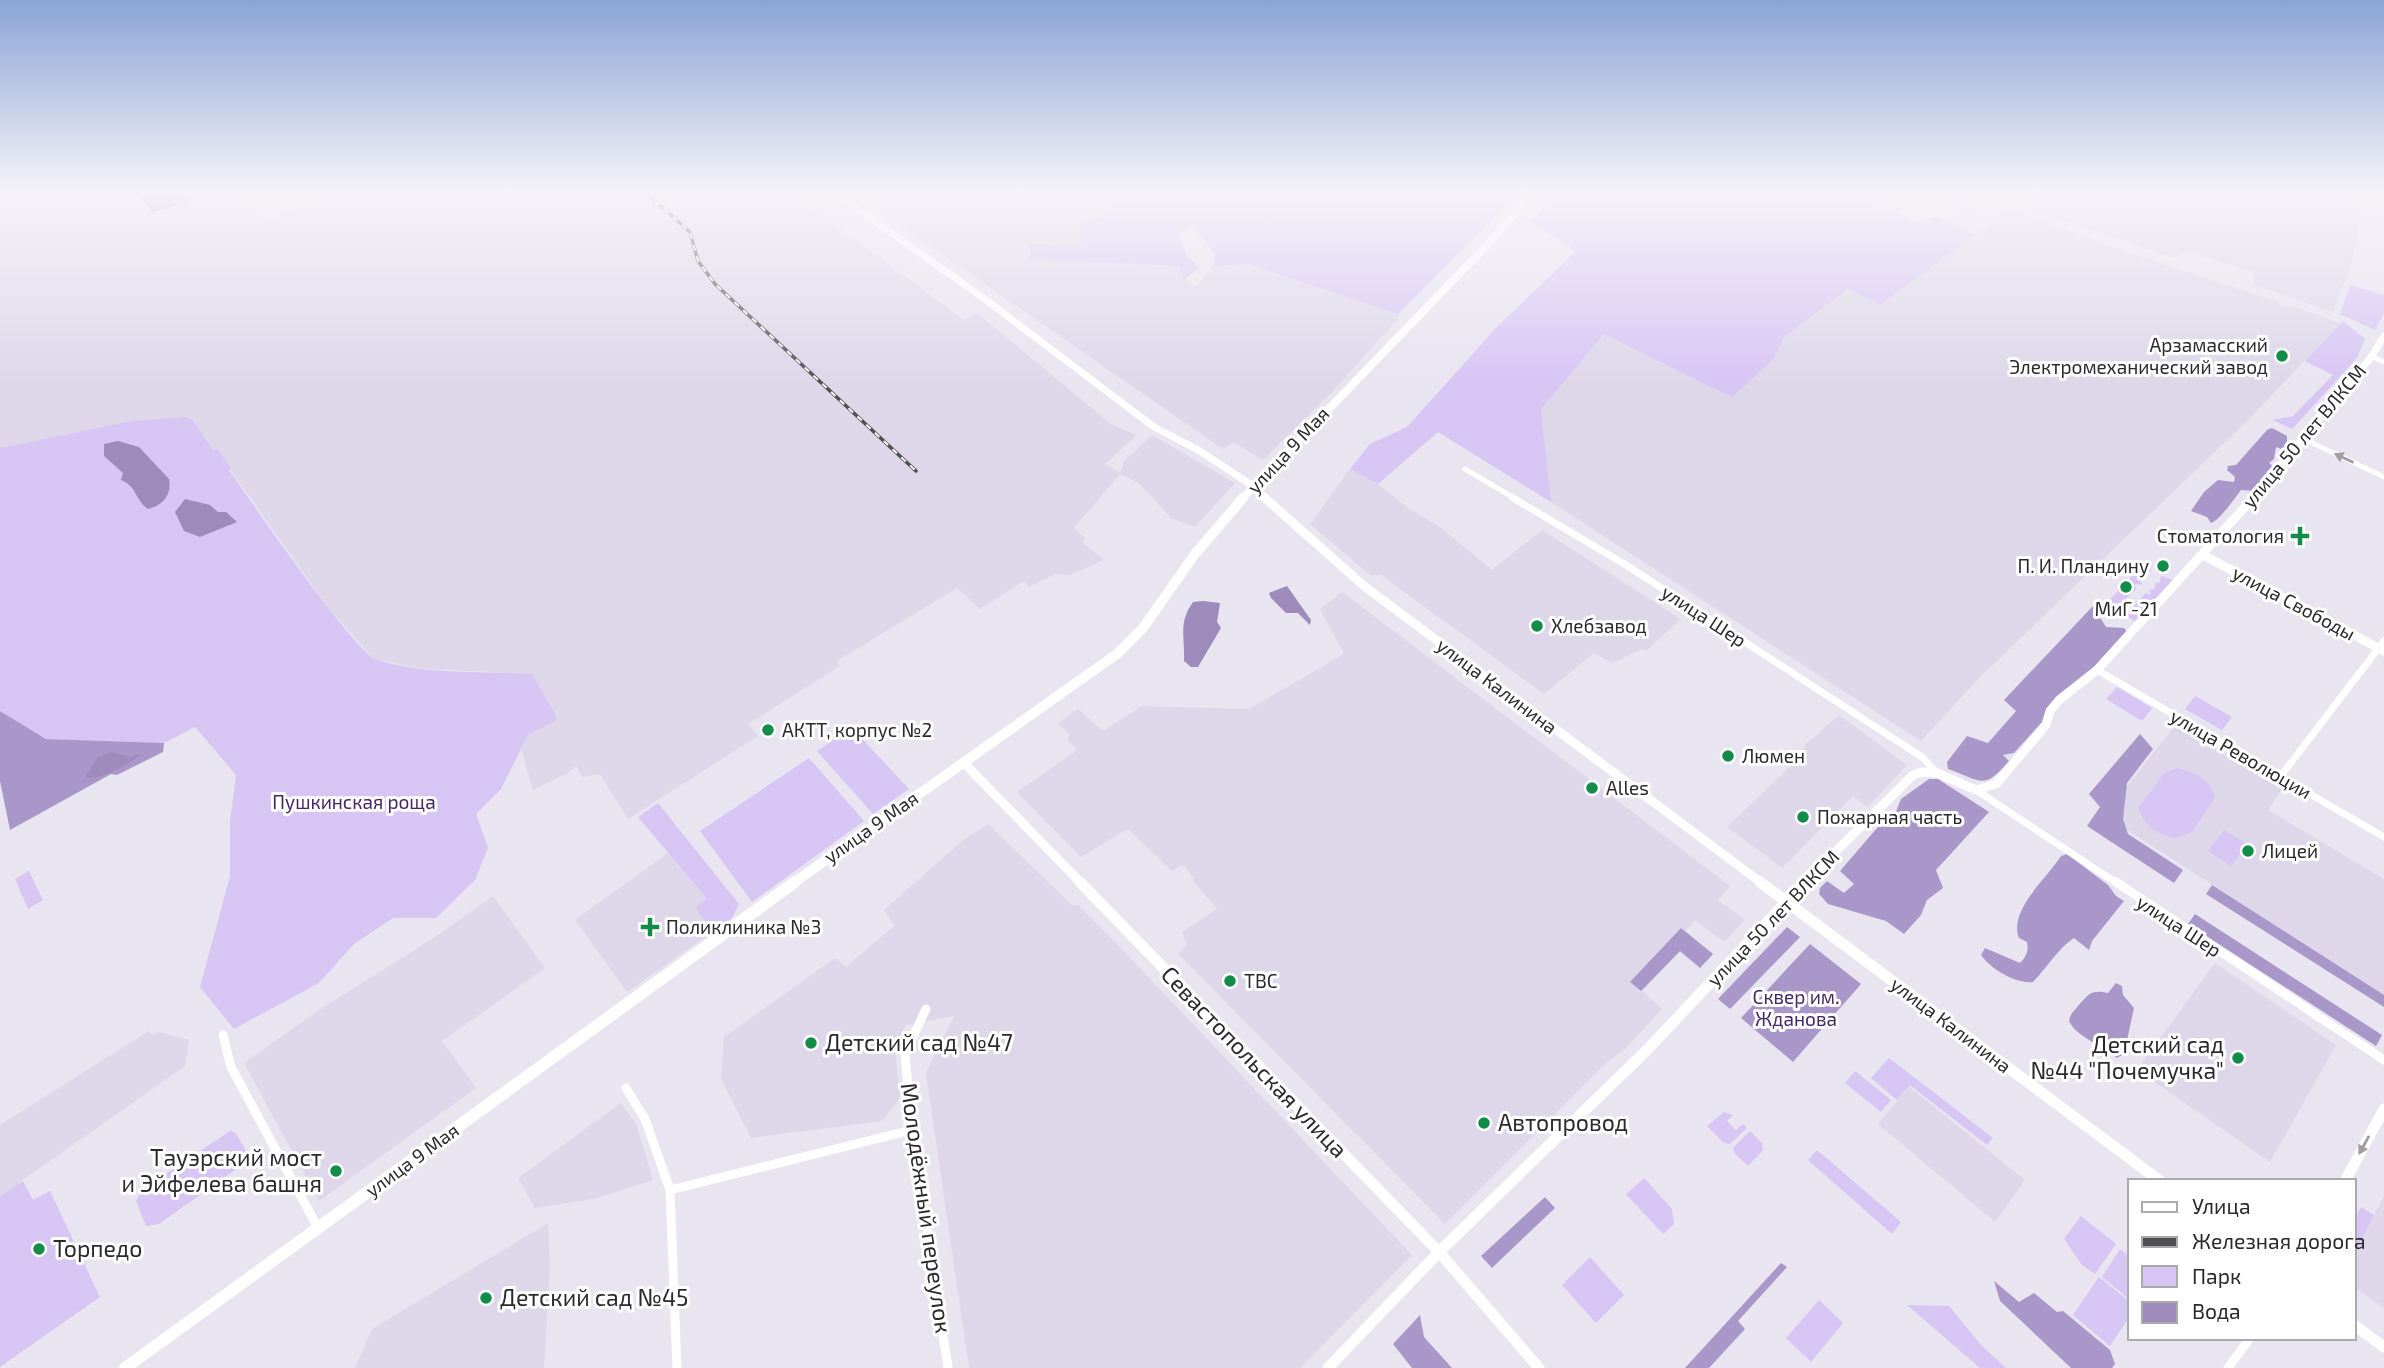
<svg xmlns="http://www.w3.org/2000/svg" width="2384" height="1368" viewBox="0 0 2384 1368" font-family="'Exo 2',sans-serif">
<rect width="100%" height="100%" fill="#e8e4f0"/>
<path fill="#ddd7e9" d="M0,193H235L264,221L338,193H792L964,320L977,313L1112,425L1137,435L1105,464L1120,473L1124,461L1152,435L1235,483L1195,527L1171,518L1140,484L1120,474L1074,528L1085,538L1083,543L1104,560L1070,575L1055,574L1029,587L1024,581L980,609L957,588L837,661L840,666L748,724L758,736L628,819L600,774L582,777L576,766L566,774L533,790L521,749L528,735L557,720L553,708L532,674L423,669L374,659L327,606L230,469L191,420L185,417L131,421L0,448Z
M853,193H1104L1119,211L1075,227L1084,240L1079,247L1030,244V258L1179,266L1184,280L1196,286L1213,266L1249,264L1384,308L1398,314L1397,320L1331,393L1263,460L1233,442L1223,449Z
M1914,193H1950L1976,200L1972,215L1911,198Z
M2001,193H2115L2144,202L2143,193H2341L2357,205L2360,219L2351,266L2333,312L2254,285L2253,272L2187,251L2174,258L2009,202Z
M2011,209L2136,255L2278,302L2280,306L2298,308L2341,323L2248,420L1981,676L1921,741L1551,502L1541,409L1604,333L1732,396L1774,359L1784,337L1848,289L1881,305Z
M1350,469L1378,484L1408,508L1440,527L1492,570L1542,530L1681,619L1646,651L1642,649L1613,663L1594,653L1544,694L1381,575H1370L1310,524Z
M1342,592L1730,886L1718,900L1745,920L1724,942L1695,920L1685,931L1713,954L1700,968L1680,952L1642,991L1662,1009L1625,1049L1606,1063L1445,1224L1178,954L1187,945L1182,932L1217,909L1192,880L1194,878L1184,866L1181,865L1172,871L1128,829L1081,857L1017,792L1077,750L1068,740L1069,734L1058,723L1078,709L1103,731L1142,706L1249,709L1344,654L1320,609Z
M1839,715L1907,765L1868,807L1853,796L1782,868L1727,827L1799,758L1805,745Z
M2175,726L2282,789L2268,810L2384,879V995L2104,815Z
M988,824L1072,905H1078L1117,944L1412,1255L1300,1368H969L926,1073L954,1016L906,1025L895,1049L900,1098L882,1121L751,1138L721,1079L724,1037L835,958L846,967L895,925L884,910L963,840Z
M668,853L726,922L627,992L575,920Z
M493,896L545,968L442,1041L476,1088L319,1201L244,1063L316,1012L435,937Z
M2215,963L2336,1045L2270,1162L2137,1070Z
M149,1031L152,1035L158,1032L189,1040L185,1066L0,1196V1125Z
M1909,1087L2025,1180L1995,1222L1878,1124Z
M621,1103L636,1124L653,1180L594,1199L535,1208L518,1178Z
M2384,1196V1308L2354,1287V1254Z
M548,1223L550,1266L544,1368H355L372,1329Z"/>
<path fill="#d7c5f4" d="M1104,193H1518L1398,314L1249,264L1213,266L1215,254L1194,227L1178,233L1188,257L1200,267L1184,280L1179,266L1030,259V244L1079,246L1084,240L1075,227L1119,211Z
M1558,193H1853L1915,222L1937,216L1976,235L1880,305L1848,289L1784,337L1774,359L1732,397L1604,334L1541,409L1551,502L1438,432L1378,484L1350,469L1370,444L1407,427L1496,328L1576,251L1530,222Z
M2350,285L2384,295V313L2375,330L2340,314Z
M2343,321L2365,339L2357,358L2292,429L2273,420L2293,416L2333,375L2305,361Z
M185,417L192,420L214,450L218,449L231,469L229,470C250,500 354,652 377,660C426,675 482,671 532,674L553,709L557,720L528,735L501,789L476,814L488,848L475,880L436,918H393L354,944L319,983L234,1029L200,987L230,876V821L236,775L195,727L164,743L46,739L0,711V448L131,421Z
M2143,564L2152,571L2144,574L2147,577L2139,581L2142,583L2139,585L2136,584L2134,586L2137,588L2115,610L2105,605Z
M2161,576L2174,580L2136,622L2125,615L2146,593L2149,595L2151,592L2148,590L2154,589L2156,582L2160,583Z
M2117,687L2152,708L2142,721L2106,699Z
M2195,696L2232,717L2222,730L2185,709Z
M852,728L909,789L873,814L817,751Z
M809,758L864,821L752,902L700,831Z
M2177,768C2195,772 2211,780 2215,798L2192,832L2177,838C2159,835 2143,827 2139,807L2163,774Z
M658,803L739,904L732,918L713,931L695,908L707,899L638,817Z
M2224,830L2247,844L2231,866L2208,851Z
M29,871L43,900L28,909L15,879Z
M1889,1058L1993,1138L1987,1145L1910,1085L1897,1100L1871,1078Z
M1855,1071L1891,1100L1881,1112L1845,1083Z
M1724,1112L1733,1115L1727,1121L1736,1130L1743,1124L1747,1128L1730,1144L1724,1143L1707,1126Z
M230,1131L235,1132L248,1154L246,1162L159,1224L146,1226L136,1201L143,1189Z
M1750,1131L1762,1143L1763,1150L1748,1166L1735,1154L1733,1148Z
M1817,1150L1901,1222L1892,1234L1808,1160Z
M1644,1178L1672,1209L1674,1224L1663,1234L1626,1194Z
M23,1181L33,1200L50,1191L100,1297L0,1367V1196Z
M2361,1207L2374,1215L2354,1255V1220Z
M2081,1216L2116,1244L2095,1274L2082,1265L2064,1239Z
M2120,1249L2130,1257V1300L2102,1277Z
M1590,1257L1624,1295L1596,1323L1562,1285Z
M2099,1277L2130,1302V1316L2110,1346L2073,1315Z
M1819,1300L1843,1323L1811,1362L1786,1338Z
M1907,1305L1949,1306L1981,1345L2006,1368H1980Z"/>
<path fill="#aa97c9" d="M2272,428L2287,436V451L2276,447L2274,459L2269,463L2274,467L2254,491L2241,490C2234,499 2220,520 2211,523L2207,517L2191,511L2204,492L2218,480L2234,482L2235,477L2227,470L2228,466L2236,465L2267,430Z
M2093,606L2106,627L2124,628L2127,632L2094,667L2046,710L2042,722L2014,753L2003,755L2009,761C1983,791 1983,781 1948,769L1947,762L1967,736L1988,743L2016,711L2004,700Z
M0,711L46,739L164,743L163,752L117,775L111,774L10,830L0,781Z
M2140,734L2153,749L2127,783L2123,819L2128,834L2183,870L2174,883L2087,826L2100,807L2089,794Z
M1929,779H1938L1989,812L1936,870L1943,888L1927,900L1921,915L1904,934L1886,921L1828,904L1819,894L1820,888L1827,881L1844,893L1854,884L1840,871L1883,821L1895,814L1901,799Z
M2067,854L2108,885L2116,896L2124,901L2092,941L2089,950L2074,938C2058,948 2046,969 2033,982C2015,984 1991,969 1981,955L1985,948L2020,963C2026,957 2029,951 2027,942L2019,938C2008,911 2047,878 2061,856Z
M2212,885L2384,995V1007L2206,894Z
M2195,914L2382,1035L2376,1046L2188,924Z
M1787,927L1800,937L1730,1009L1718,999Z
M1681,928L1713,954L1700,968L1680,951L1641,991L1630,982Z
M1810,944L1861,984L1793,1062L1741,1018Z
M2116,983L2122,986L2123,995L2134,1008L2124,1054L2117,1058C2102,1044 2077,1038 2069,1021C2071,1012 2073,1013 2078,1006C2089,994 2090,989 2108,993Z
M1545,1197L1555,1208L1492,1268L1481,1256Z
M1781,1263L1787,1267L1738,1321L1745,1329L1709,1368H1685Z
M1994,1281L2019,1302L2034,1293L2057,1312L2063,1311L2110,1350L2115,1364L2112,1368H2071L2000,1301Z
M1420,1315L1424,1337L1452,1368H1412L1393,1344Z"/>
<path fill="#9e8bbc" d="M136,193H182L188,201L186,204L153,212Z
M118,441L139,447L169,479C172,495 163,505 148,509C135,500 137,486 121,480L123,473L104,456V444Z
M185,499L210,505L218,512H226L237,522L200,537L184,531L175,512Z
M1287,586L1311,620L1310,625L1298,613H1286L1271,598L1269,593Z
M1203,601L1220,603L1217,622L1221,628L1198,667H1191L1184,661C1185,636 1178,623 1193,602Z
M113,752L129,757L141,754C132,763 98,782 85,777L98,757Z"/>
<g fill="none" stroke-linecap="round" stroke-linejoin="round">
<path stroke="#fff" stroke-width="5" d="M2372,356L2384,362
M2304,439L2384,477
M1465,469L1516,499"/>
<path stroke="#fff" stroke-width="7" d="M1513,498L1626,565L1922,757L1936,772
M2097,670L2384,837
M2280,777L2384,641
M1976,790L2118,884"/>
<path stroke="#fff" stroke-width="9" d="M2116,882L2384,1060
M926,1009L905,1054L911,1121L948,1368
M223,1035L231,1067L318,1228
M626,1088L645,1119L670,1190L677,1368
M670,1190L912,1130
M2228,1368L2250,1338"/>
<path stroke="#fff" stroke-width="7" d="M835,193L982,297L1154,427L1200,451L1253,486L1267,499
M2252,499L2372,356L2384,336"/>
<path stroke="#fff" stroke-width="9" d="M1265,498L1364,586L1763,884
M2203,555L2384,651
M963,762L1082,884
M1803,884L1913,775L1921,772L1937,773L1976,790L1996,784L2046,725L2050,711L2059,700L2097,670L2253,498"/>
<path stroke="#fff" stroke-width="11" d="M1080,882L1439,1252L1539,1368
M1760,882L2160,1181
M2345,1181L2384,1109
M2354,1325L2384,1347
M1328,1368L1439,1252L1648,1049L1805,882"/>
<path stroke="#fff" stroke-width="8" d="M1242,499L1489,243L1532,193"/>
<path stroke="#fff" stroke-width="10" d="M792,884L1117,654L1143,628L1195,554L1243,498"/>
<path stroke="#fff" stroke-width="12" d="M125,1368L795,882"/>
<g stroke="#504f54" stroke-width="3.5">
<path id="rail" d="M646,193L690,232L698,261L715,284L916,471"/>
</g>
<use href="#rail" stroke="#fff" stroke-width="2" stroke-dasharray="6" stroke-linecap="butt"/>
</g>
<defs><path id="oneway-solid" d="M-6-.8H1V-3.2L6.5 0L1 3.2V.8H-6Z" transform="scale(1.75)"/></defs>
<g fill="#9f9fa0">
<use href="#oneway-solid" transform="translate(2344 458) rotate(-155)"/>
<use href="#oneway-solid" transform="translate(2364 1145) rotate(119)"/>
</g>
<linearGradient id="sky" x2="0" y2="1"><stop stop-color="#8aa4d6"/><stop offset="0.5" stop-color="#f5f3f8"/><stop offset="1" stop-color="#f5f3f8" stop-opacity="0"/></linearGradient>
<rect width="2384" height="384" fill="url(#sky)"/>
<g fill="#118d49" stroke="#fff" stroke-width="2.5">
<circle cx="2282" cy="356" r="7"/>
<path d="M2296.5 525.5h7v7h7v7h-7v7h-7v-7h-7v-7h7z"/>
<circle cx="2163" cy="566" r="7"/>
<circle cx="2126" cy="587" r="7"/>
<circle cx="1537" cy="626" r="7"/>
<circle cx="768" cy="730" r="7"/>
<circle cx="1728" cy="756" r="7"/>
<circle cx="1592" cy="788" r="7"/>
<circle cx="1803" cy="817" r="7"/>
<circle cx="2248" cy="851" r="7"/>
<path d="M646.5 916.5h7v7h7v7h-7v7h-7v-7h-7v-7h7z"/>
<circle cx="1230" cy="981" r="7"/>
<circle cx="811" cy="1043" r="7"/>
<circle cx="2238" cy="1058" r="7"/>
<circle cx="1484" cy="1123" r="7"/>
<circle cx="336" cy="1171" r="7"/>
<circle cx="39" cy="1249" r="7"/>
<circle cx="486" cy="1298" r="7"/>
</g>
<g text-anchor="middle" stroke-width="6" stroke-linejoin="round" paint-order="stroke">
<g font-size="19" fill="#2a292d" stroke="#fff" text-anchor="start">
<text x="2268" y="352" text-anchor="end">Арзамасский<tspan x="2268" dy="22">Электромеханический завод</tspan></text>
<text x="2284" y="543" text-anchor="end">Стоматология</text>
<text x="2149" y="573" text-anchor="end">П. И. Пландину</text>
<text x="2126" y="616" text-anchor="middle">МиГ-21</text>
<text x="1551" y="633">Хлебзавод</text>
<text x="782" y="737">АКТТ, корпус №2</text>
<text x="1742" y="763">Люмен</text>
<text x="1606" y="795">Alles</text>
<text x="1817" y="824">Пожарная часть</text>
<text x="2262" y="858">Лицей</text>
<text x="666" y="934">Поликлиника №3</text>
<text x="1244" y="988">ТВС</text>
</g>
<g font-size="19" fill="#2a292d" stroke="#fff">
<text transform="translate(2304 436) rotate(-50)" y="7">улица 50 лет ВЛКСМ</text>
<text transform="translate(1288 450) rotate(-47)" y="7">улица 9 Мая</text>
<text transform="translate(2294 603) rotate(28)" y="7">улица Свободы</text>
<text transform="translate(1704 616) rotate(33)" y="7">улица Шер</text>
<text transform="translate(1497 686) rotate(37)" y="7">улица Калинина</text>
<text transform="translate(2241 754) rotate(30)" y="7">улица Революции</text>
<text transform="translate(871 827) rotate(-35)" y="7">улица 9 Мая</text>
<text transform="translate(1773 918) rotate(-46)" y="7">улица 50 лет ВЛКСМ</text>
<text transform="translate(2179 926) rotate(33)" y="7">улица Шер</text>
<text transform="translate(1951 1025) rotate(37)" y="7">улица Калинина</text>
<text transform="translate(412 1160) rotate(-36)" y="7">улица 9 Мая</text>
</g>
<g font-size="19" fill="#432764" stroke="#fff">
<text x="354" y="809">Пушкинская роща</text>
<text x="1796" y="1004">Сквер им.<tspan x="1796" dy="22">Жданова</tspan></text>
</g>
<g font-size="23" fill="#2a292d" stroke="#fff" text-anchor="start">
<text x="825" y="1051">Детский сад №47</text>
<text x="2224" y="1053" text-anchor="end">Детский сад<tspan x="2224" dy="26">№44 "Почемучка"</tspan></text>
<text x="1498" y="1131">Автопровод</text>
<text x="322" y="1166" text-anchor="end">Тауэрский мост<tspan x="322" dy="26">и Эйфелева башня</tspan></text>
<text x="53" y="1257">Торпедо</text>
<text x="500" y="1306">Детский сад №45</text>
</g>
<g font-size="23" fill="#2a292d" stroke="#fff">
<text transform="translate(1254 1062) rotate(46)" y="8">Севастопольская улица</text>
<text transform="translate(926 1208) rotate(82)" y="8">Молодёжный переулок</text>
</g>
</g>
<rect x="2128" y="1179" width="228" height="161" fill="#ffffff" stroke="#aaa9ab" stroke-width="2"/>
<rect x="2142" y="1202" width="35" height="10" fill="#ffffff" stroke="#aaa9ab" stroke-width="2"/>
<text x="2192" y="1214" font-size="21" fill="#2a292d">Улица</text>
<rect x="2142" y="1237" width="35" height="10" fill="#504f54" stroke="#aaa9ab" stroke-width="2"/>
<text x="2192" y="1249" font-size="21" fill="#2a292d">Железная дорога</text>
<rect x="2142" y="1266" width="35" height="21" fill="#d7c5f4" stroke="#aaa9ab" stroke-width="2"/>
<text x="2192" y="1284" font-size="21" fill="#2a292d">Парк</text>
<rect x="2142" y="1302" width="35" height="21" fill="#9e8bbc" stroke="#aaa9ab" stroke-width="2"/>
<text x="2192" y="1319" font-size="21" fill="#2a292d">Вода</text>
</svg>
